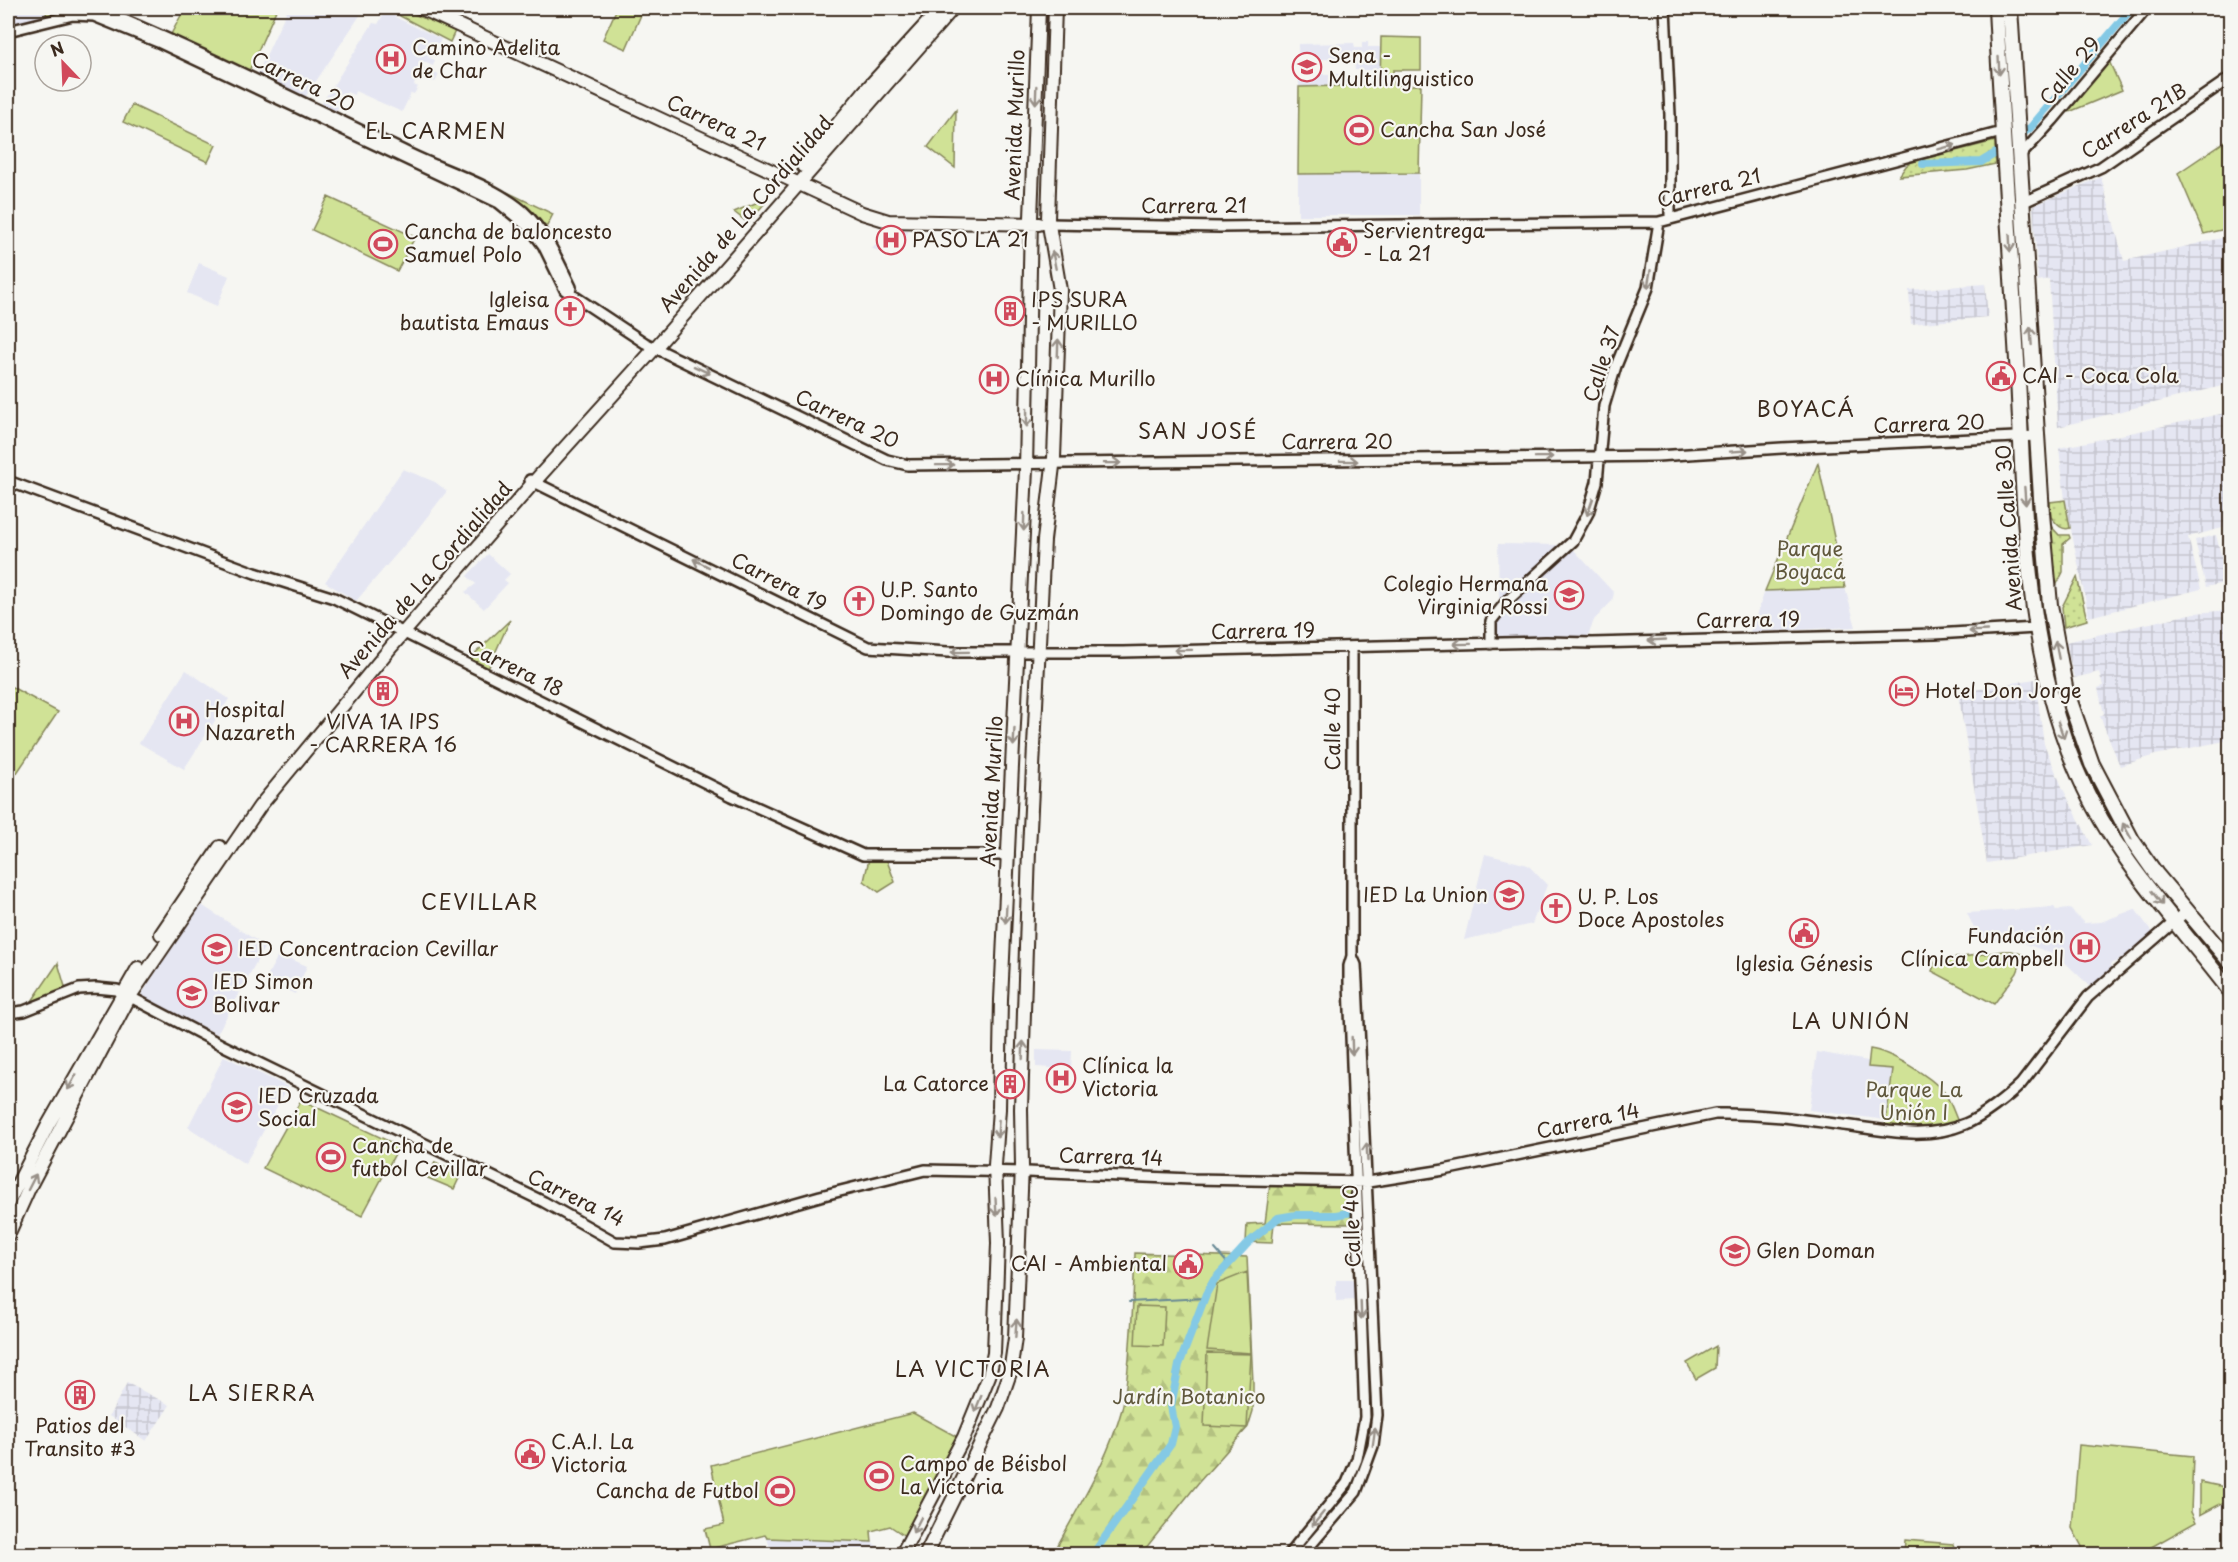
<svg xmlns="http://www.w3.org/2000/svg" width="2238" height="1562" viewBox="0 0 2238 1562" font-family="'Playpen Sans',sans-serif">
<defs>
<pattern id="industrial-grid" width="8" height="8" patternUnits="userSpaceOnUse" patternTransform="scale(1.5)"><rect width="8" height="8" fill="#e5e6f2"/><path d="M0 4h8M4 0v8" fill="none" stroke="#c5c5cf"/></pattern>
<pattern id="grass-dots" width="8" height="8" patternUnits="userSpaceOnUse" patternTransform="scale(1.5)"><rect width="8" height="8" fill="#d0e296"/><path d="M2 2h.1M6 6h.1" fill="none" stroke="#b4c281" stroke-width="1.8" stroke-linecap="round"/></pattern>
<pattern id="forest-firs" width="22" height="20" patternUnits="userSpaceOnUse" patternTransform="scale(1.5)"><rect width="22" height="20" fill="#d0e296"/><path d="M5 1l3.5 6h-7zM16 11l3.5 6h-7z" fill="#b4c281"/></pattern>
</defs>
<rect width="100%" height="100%" fill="#f6f6f2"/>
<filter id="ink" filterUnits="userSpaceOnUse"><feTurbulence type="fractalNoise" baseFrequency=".0167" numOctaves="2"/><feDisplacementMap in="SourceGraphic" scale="12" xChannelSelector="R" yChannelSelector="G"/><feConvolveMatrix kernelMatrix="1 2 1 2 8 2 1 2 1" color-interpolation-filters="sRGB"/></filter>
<g filter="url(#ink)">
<path fill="#e5e6f2" d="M8,8H45L47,17L8,27Z
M288,8H365L304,99L257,75Z
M387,8L397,11L395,17L441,39L439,43L442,45L438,53L435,52L433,57H427L435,60L433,66L424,62L421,67L439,75L435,82L418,75L414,85L418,87L414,94L411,93L402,112L355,91L354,95L347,92L344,96L339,95L337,99L341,101L336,112L322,103L373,23L378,24Z
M1362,42H1368V47H1381L1380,70H1355L1354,59H1316V74H1350V86L1299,87L1298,44L1354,43L1355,48H1362Z
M1419,173V215H1298V174Z
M887,229L909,231L894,255L872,249Z
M199,263L229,276L217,306L187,293Z
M403,469L435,482L447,491L413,535L356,601L325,582Z
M1498,544L1560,545L1558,549L1505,599L1499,598Z
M1572,548L1614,593L1612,601L1594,620L1586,642H1497L1495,621Z
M488,554L510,574L504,580L508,583L484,609L465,592L476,584L467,576Z
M1845,588L1856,627L1750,632L1765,591Z
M186,670L229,699L184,769L139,743Z
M1485,854L1528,865L1547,885L1532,924L1464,940Z
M200,904L265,946L217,1034L140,997Z
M2054,907L2056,910L2070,909L2084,923L2101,922L2135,909L2153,933L2122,959L2110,964L2112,969L2091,987L2059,957L2040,949L2009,938L1981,944L1967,913Z
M279,954L307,966L295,994L265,980Z
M1036,1050L1072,1051L1070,1089L1051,1088L1052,1068L1036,1067Z
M1817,1052L1868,1061L1869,1067L1893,1069L1886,1120L1809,1110Z
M224,1056L288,1087L245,1164L188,1127Z
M1336,1280H1356V1300L1336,1301Z
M767,1538L872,1542L882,1550L881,1554H772Z"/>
<path fill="url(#industrial-grid)" d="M2101,177L2124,261L2230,236V384L2058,427L2049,279L2038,281L2033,206Z
M1985,284L1988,317L1911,324L1909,290Z
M2230,412V526L2188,537L2201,589L2089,617L2065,500L2059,448Z
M2216,535L2228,582L2206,587L2195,540Z
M2230,610V740L2155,755L2120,766L2100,716L2104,714L2098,688L2103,686L2099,672L2074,678L2066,642L2195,613Z
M2035,679L2044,744L2063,789L2092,845L1987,863L1958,693Z
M127,1383L170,1405L146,1441L109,1416Z"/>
<path fill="url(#grass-dots)" stroke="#86865a" stroke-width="1.5" d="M1995,141L1996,164L1967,170L1899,176L1906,166L1912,162Z
M2065,500L2070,528C2061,531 2056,523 2051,517L2050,502Z
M2050,525L2059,535H2069L2070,538L2063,544V572L2055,588Z
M2077,577L2087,620L2064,627L2062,607Z"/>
<path fill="url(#forest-firs)" stroke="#86865a" stroke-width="1.5" d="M1270,1184L1353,1186L1351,1224L1274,1223L1272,1243L1246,1242L1247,1224L1265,1223Z
M1135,1253L1247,1257L1253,1383V1411L1248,1427L1199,1482L1141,1554H1053C1078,1507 1108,1461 1122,1409C1126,1393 1127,1376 1129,1359C1132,1324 1134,1289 1135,1253Z"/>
<path fill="#d0e296" stroke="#86865a" stroke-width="1.5" d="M45,8H101L98,14L47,17Z
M185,8H277L249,71L169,38Z
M399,8L455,31L450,42L400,16Z
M617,8H644L626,49L603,39Z
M1381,37L1421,38V70H1393V85H1421L1419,173L1298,174L1299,87L1380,85Z
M2109,61L2122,90L2069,112L2067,109Z
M132,105L216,145L208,162L123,122Z
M956,110L955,168L928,147Z
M2230,138V228L2204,234L2178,173Z
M507,192L553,214L547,226H540L505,195Z
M328,197L415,237L397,271L312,230Z
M770,197L748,223L734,212Z
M1818,463L1845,588L1765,591Z
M510,620L486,673L465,663Z
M8,685L58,712L8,786Z
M869,859L887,861L895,882L879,892L864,881Z
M2003,951H2012L2024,955L2017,973L1994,1004L1932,971L1936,961Z
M58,963L66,990L28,1007Z
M1870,1049C1891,1052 1930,1076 1944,1092C1950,1100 1954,1113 1958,1122L1940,1127H1885L1893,1069L1868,1067Z
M301,1100L399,1146L362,1216L263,1168Z
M435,1162L461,1174L454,1189L428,1178Z
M1247,1272L1251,1353L1207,1350L1217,1284Z
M1137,1306L1165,1307L1163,1346L1135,1345Z
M1716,1346L1715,1368L1696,1379L1687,1363Z
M1207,1353L1251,1354L1247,1428L1204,1426Z
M913,1413L961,1439L905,1536L890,1526L871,1531L872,1542L767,1538L765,1535L710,1549L705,1529L724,1525L711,1465Z
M2079,1445L2193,1456L2191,1512L2196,1522L2139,1554H2086L2072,1528Z
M2200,1482L2230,1488V1499L2200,1515Z
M1905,1540L1953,1544L1954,1547L1937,1554H1904Z"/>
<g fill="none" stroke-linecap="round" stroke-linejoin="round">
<path stroke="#678995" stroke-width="2" d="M1215,1249L1229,1265
M1129,1302L1204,1298"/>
<path stroke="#84c9e5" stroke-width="8" d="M2018,137L2030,128L2132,8
M1923,164L1981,162L2004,148
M1093,1554L1171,1444L1175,1427L1171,1406L1179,1365L1206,1294L1214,1280L1248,1243L1278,1218L1296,1215H1336L1352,1212"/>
<g stroke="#3b2a1e" stroke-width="14">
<path id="minor" d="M1665,8L1670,115V219
M94,16L105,12C209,55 308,106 410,154C447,172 491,184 523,211C546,232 558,260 571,287L570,293
M8,31L73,15L94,16L158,42L499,203L531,229L543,245L565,290L645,343L887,460L908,465L1657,456L1782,448L2037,436
M2020,156L2053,120L2147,8
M2022,203L2101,167L2230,78
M1048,224L1220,227L1659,222L2002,132
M530,480L868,647L948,652H1123L1546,642L1592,643L1935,634L2036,628
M8,481L255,573L334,598L732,796L863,855H1009
M1491,644V621L1506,602L1573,541L1588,513L1597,482L1604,406L1616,366L1648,288L1659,222
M8,1013L24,1011L79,989L96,988L117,990L222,1045L544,1202L615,1242L639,1243L665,1240L820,1196L925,1170L1027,1172L1192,1179L1368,1182L1444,1170L1715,1114C1758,1113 1801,1119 1843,1125C1886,1130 1924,1141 1965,1124C1981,1118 2009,1096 2021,1084L2088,997L2188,910
M1289,1554L1347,1483L1357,1459L1365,1417L1349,982V966L1352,956V647
M1303,1554L1356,1492L1373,1446L1377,1415L1357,983L1356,965L1352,956"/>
</g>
<g stroke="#3b2a1e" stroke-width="16">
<path id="major" d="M421,8L862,213L888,221L1039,224
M803,166L864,92L941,8
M161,934L220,847
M8,1203L48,1125L138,968
M8,1235L30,1186L130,996L260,806L392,646L534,482L655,348L953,8
M902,1554L964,1437L989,1376L994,1353L998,1243L995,1165L999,1109L1001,1000L1026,469L1031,218L1039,8
M926,1554L998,1408L1010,1373L1015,1338L1022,1166L1021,1109L1029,850L1044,540L1054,458L1060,290L1048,219L1055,8"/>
</g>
<g stroke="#3b2a1e" stroke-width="18">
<path id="highway" d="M1996,8C2002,131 2011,254 2018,378C2025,512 2024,654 2080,778C2115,858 2178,923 2230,991
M2010,8L2042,513L2050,605L2065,687L2092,764L2132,840L2156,874L2230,962"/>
</g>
<use href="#minor" stroke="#f6f6f2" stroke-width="9"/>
<use href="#major" stroke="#f6f6f2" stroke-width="12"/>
<use href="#highway" stroke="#f6f6f2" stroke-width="14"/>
</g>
<defs><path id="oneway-shaft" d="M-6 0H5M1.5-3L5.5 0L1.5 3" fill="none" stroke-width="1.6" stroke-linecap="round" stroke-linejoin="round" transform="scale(1.5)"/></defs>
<g stroke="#989088">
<use href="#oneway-shaft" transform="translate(1999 66) rotate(87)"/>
<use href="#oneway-shaft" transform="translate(1036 95) rotate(92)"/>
<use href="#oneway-shaft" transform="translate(1947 147) rotate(-15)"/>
<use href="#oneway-shaft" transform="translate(2010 243) rotate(87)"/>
<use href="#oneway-shaft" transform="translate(1054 260) rotate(-101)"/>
<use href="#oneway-shaft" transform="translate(1649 279) rotate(100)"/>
<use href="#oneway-shaft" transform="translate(2031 336) rotate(-94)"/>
<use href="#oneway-shaft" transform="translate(1058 348) rotate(-88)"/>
<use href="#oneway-shaft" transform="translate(702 370) rotate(25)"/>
<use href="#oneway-shaft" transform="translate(1027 418) rotate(91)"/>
<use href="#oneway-shaft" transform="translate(1739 451) rotate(-4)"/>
<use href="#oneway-shaft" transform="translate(1544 457) rotate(-1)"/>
<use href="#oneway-shaft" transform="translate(1349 461) rotate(1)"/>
<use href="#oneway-shaft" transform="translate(1112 463) rotate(-1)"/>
<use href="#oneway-shaft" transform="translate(945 465) rotate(-1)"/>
<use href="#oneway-shaft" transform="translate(2025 496) rotate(86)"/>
<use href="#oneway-shaft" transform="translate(1590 507) rotate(109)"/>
<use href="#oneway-shaft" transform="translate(1024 522) rotate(92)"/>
<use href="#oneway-shaft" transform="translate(701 563) rotate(-153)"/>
<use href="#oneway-shaft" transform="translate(1978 631) rotate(177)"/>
<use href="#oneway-shaft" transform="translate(1657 640) rotate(177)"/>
<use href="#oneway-shaft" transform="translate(1462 644) rotate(179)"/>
<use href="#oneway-shaft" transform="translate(1183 650) rotate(179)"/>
<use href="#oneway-shaft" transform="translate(2057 650) rotate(-101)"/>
<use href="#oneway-shaft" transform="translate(960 652) rotate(179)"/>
<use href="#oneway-shaft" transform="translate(2061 730) rotate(70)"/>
<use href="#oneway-shaft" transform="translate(1014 737) rotate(93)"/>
<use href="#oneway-shaft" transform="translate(2127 831) rotate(-119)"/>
<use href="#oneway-shaft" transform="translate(2157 898) rotate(52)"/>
<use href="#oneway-shaft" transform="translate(1006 914) rotate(93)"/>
<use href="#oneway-shaft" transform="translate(1352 1046) rotate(88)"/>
<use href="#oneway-shaft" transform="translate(1023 1050) rotate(-88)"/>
<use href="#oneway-shaft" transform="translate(72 1082) rotate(119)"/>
<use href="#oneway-shaft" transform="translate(998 1129) rotate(94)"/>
<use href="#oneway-shaft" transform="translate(1367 1152) rotate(-93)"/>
<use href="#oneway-shaft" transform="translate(32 1182) rotate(-63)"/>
<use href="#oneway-shaft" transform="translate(996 1207) rotate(87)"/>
<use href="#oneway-shaft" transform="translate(1361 1310) rotate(88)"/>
<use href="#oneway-shaft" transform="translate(1016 1328) rotate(-86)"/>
<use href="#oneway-shaft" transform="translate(978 1404) rotate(112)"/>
<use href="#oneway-shaft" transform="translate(1374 1437) rotate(-82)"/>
<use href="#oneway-shaft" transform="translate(1318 1519) rotate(129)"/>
<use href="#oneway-shaft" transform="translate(917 1525) rotate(118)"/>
</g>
</g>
<defs>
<g id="hospital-ring" transform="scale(1.5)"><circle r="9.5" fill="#f6f6f2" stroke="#d1495b" stroke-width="1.5"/><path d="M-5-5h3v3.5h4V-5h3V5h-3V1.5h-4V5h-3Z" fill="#d1495b"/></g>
<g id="university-ring" transform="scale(1.5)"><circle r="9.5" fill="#f6f6f2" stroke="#d1495b" stroke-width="1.5"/><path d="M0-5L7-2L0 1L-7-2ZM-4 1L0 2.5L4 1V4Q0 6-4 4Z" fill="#d1495b"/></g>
<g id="stadium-ring" transform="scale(1.5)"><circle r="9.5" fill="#f6f6f2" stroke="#d1495b" stroke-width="1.5"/><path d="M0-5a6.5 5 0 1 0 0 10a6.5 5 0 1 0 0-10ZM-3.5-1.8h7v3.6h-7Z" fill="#d1495b"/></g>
<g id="civic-ring" transform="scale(1.5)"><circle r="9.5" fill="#f6f6f2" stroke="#d1495b" stroke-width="1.5"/><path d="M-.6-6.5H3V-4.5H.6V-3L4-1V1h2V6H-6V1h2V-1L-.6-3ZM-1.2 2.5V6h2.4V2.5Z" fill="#d1495b"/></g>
<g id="church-ring" transform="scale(1.5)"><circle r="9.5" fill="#f6f6f2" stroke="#d1495b" stroke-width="1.5"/><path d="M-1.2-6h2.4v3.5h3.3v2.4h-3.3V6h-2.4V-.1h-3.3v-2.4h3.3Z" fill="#d1495b"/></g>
<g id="building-ring" transform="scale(1.5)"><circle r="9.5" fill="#f6f6f2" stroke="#d1495b" stroke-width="1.5"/><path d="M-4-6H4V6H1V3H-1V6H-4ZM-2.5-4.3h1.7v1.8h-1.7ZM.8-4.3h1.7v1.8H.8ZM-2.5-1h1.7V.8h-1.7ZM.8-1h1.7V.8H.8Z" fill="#d1495b"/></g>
<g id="school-ring" transform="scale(1.5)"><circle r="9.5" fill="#f6f6f2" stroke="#d1495b" stroke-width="1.5"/><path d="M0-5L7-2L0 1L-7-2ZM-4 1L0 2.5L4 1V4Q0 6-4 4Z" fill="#d1495b"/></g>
<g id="hotel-ring" transform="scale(1.5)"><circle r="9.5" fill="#f6f6f2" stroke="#d1495b" stroke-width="1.5"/><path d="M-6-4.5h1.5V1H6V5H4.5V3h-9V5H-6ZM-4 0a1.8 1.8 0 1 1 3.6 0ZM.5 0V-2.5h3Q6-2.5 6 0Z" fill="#d1495b"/></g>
</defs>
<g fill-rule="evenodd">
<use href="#hospital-ring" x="391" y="59"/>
<use href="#university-ring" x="1307" y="67"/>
<use href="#stadium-ring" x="1359" y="130"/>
<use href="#hospital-ring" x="891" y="240"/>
<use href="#civic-ring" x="1342" y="242"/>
<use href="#stadium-ring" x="383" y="244"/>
<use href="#church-ring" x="570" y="311"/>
<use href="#building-ring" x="1010" y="311"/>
<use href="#civic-ring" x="2001" y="376"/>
<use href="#hospital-ring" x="994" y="379"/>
<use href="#school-ring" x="1569" y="595"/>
<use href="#church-ring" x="859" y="601"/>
<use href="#building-ring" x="383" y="691"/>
<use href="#hotel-ring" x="1904" y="691"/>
<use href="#hospital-ring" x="184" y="721"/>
<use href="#school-ring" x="1509" y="895"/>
<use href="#church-ring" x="1556" y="908"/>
<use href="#civic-ring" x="1804" y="933"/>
<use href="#hospital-ring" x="2085" y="947"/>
<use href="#school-ring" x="217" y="949"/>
<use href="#school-ring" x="192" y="993"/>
<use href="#hospital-ring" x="1061" y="1078"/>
<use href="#building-ring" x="1010" y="1084"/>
<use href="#school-ring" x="237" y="1107"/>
<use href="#stadium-ring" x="331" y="1157"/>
<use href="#school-ring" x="1735" y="1251"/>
<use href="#civic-ring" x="1188" y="1264"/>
<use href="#building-ring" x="80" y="1395"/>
<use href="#civic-ring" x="530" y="1454"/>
<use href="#stadium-ring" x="879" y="1476"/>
<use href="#stadium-ring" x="780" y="1491"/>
</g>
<g text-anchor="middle" stroke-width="4.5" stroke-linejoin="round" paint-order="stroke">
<g font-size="20" fill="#3b2a1e" stroke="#f6f6f2" text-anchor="start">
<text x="412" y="55">Camino Adelita<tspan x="412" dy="23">de Char</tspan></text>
<text x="1328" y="63">Sena -<tspan x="1328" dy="23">Multilinguistico</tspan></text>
<text x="1380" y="137">Cancha San José</text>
<text x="1363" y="238">Servientrega<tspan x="1363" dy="23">- La 21</tspan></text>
<text x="404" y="239">Cancha de baloncesto<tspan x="404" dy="23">Samuel Polo</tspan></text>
<text x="912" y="247">PASO LA 21</text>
<text x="549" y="307" text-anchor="end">Igleisa<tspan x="549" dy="23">bautista Emaus</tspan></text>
<text x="1031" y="307">IPS SURA<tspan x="1031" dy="23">- MURILLO</tspan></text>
<text x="2022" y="383">CAI - Coca Cola</text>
<text x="1015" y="386">Clínica Murillo</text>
<text x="1548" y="591" text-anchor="end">Colegio Hermana<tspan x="1548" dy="23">Virginia Rossi</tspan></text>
<text x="880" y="597">U.P. Santo<tspan x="880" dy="23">Domingo de Guzmán</tspan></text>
<text x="1925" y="698">Hotel Don Jorge</text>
<text x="205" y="717">Hospital<tspan x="205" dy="23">Nazareth</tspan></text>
<text x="383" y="729" text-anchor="middle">VIVA 1A IPS<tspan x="383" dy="23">- CARRERA 16</tspan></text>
<text x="1488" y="902" text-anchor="end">IED La Union</text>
<text x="1577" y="904">U. P. Los<tspan x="1577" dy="23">Doce Apostoles</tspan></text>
<text x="2064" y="943" text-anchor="end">Fundación<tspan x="2064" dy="23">Clínica Campbell</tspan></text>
<text x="238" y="956">IED Concentracion Cevillar</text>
<text x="1804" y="971" text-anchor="middle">Iglesia Génesis</text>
<text x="213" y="989">IED Simon<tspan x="213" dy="23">Bolivar</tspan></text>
<text x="1082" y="1073">Clínica la<tspan x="1082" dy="23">Victoria</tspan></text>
<text x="989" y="1091" text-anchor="end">La Catorce</text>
<text x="258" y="1103">IED Cruzada<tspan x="258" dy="23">Social</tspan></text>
<text x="352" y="1153">Cancha de<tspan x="352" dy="23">futbol Cevillar</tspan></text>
<text x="1756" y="1258">Glen Doman</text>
<text x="1167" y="1271" text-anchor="end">CAI - Ambiental</text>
<text x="80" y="1433" text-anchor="middle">Patios del<tspan x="80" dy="23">Transito #3</tspan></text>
<text x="551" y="1449">C.A.I. La<tspan x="551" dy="23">Victoria</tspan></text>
<text x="900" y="1471">Campo de Béisbol<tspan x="900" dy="23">La Victoria</tspan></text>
<text x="759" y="1498" text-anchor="end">Cancha de Futbol</text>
</g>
<g font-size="20" fill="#3b2a1e" stroke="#f6f6f2">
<text transform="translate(2070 71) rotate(-50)" y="7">Calle 29</text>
<text transform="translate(303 82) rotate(26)" y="7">Carrera 20</text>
<text transform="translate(2134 121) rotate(-33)" y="7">Carrera 21B</text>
<text transform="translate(716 123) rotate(25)" y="7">Carrera 21</text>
<text transform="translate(1015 125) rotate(-88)" y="7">Avenida Murillo</text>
<text transform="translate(1709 188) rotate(-14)" y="7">Carrera 21</text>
<text x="1194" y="213">Carrera 21</text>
<text transform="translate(746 214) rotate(-49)" y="7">Avenida de La Cordialidad</text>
<text transform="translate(1602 364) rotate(-72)" y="7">Calle 37</text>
<text transform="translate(847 419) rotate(25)" y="7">Carrera 20</text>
<text transform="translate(1929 424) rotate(-2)" y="7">Carrera 20</text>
<text x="1337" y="449">Carrera 20</text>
<text transform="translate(2009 528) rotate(-94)" y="7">Avenida Calle 30</text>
<text transform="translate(425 580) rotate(-49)" y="7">Avenida de La Cordialidad</text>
<text transform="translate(779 582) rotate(27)" y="7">Carrera 19</text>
<text transform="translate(1748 620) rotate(-1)" y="7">Carrera 19</text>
<text transform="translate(1263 631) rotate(-1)" y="7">Carrera 19</text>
<text transform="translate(515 668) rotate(26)" y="7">Carrera 18</text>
<text transform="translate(1333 729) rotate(-90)" y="7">Calle 40</text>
<text transform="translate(992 791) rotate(-87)" y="7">Avenida Murillo</text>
<text transform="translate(1588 1121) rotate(-12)" y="7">Carrera 14</text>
<text transform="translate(1111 1157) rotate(2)" y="7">Carrera 14</text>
<text transform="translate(576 1198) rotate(26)" y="7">Carrera 14</text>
<text transform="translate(1352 1226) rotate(-92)" y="7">Calle 40</text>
</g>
<g font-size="20" fill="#60583c" stroke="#f6f6f2">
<text x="1810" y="556">Parque<tspan x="1810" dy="23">Boyacá</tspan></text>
<text x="1914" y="1097">Parque La<tspan x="1914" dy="23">Unión I</tspan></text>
<text x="1189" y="1404">Jardín Botanico</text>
</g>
<g font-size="21" letter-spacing="1.5" fill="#3b2a1e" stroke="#f6f6f2">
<text x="436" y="139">EL CARMEN</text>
<text x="1806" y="417">BOYACÁ</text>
<text x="1198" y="439">SAN JOSÉ</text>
<text x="480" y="910">CEVILLAR</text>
<text x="1851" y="1029">LA UNIÓN</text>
<text x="973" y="1377">LA VICTORIA</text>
<text x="252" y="1401">LA SIERRA</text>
</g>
</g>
<rect width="2238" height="1562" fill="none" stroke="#f6f6f2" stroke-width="30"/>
<rect x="15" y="15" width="2208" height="1532" fill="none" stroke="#3b2a1e" stroke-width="2" filter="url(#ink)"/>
<g transform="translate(63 63) rotate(337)"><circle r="28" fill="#f6f6f2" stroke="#aba49d" stroke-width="1.5"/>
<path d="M0-4.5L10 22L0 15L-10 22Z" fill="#d1495b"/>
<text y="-9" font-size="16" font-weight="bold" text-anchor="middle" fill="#3b2a1e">N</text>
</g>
</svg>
